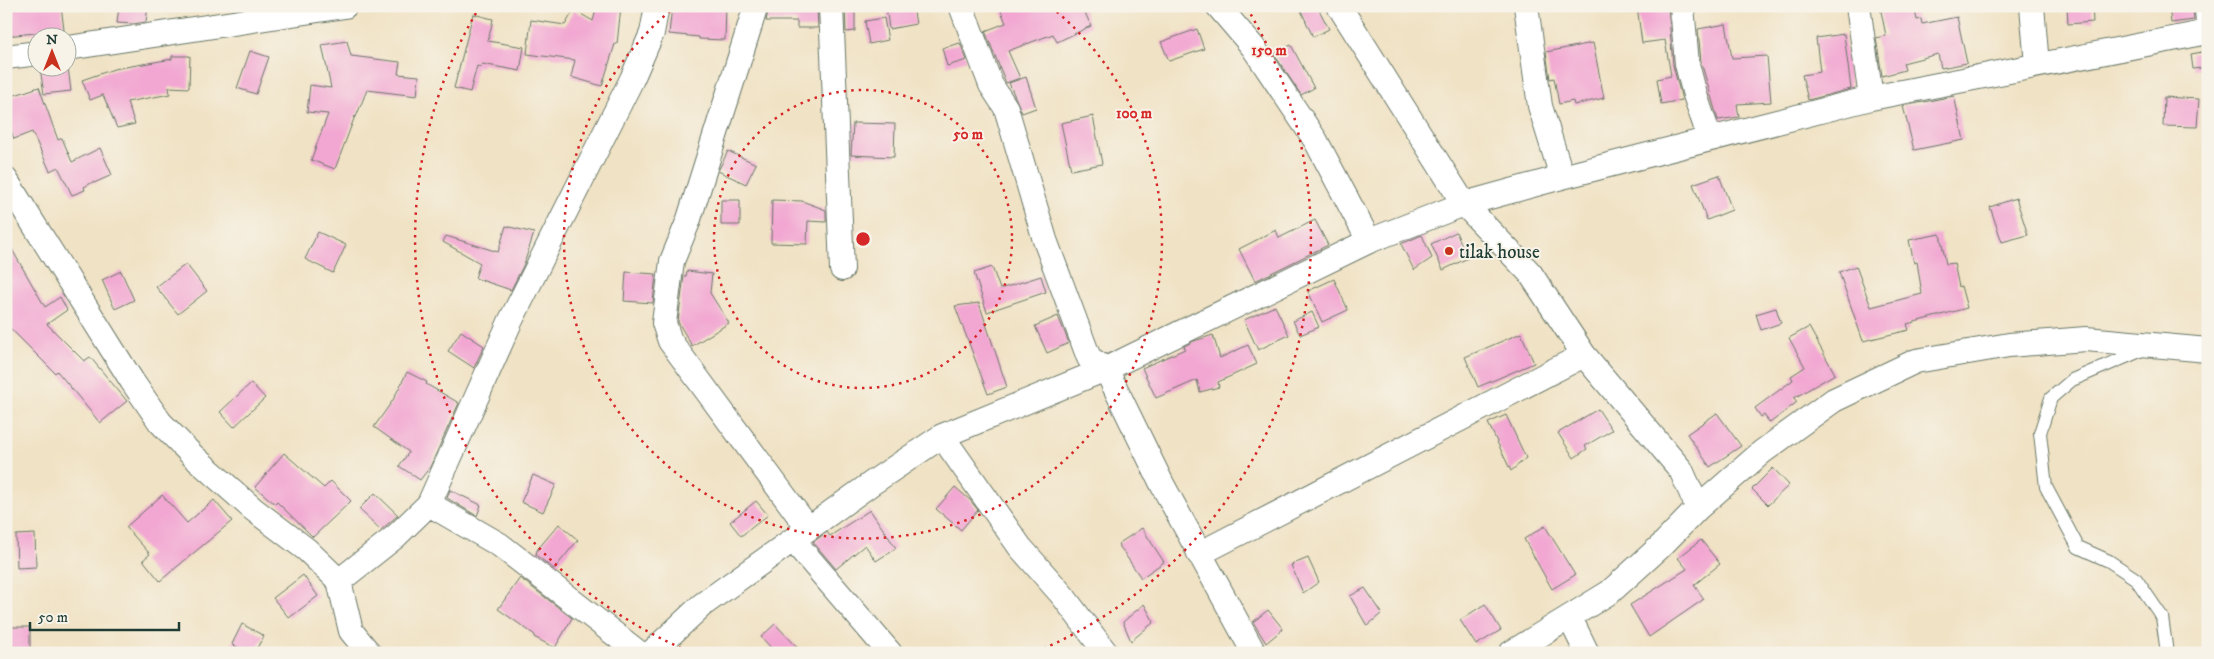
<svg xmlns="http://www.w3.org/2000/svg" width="2214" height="659" viewBox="0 0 2214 659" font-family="'IM FELL DW Pica',serif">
<rect width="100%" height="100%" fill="#f7f3e8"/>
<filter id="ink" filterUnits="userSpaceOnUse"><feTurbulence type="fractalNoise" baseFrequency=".02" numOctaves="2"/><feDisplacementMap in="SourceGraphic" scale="10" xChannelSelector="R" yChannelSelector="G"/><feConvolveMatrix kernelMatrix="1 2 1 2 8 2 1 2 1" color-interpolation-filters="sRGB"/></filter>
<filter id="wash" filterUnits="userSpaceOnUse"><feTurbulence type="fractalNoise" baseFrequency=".0096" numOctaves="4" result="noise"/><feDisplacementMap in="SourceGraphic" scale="20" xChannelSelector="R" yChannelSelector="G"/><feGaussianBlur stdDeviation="1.12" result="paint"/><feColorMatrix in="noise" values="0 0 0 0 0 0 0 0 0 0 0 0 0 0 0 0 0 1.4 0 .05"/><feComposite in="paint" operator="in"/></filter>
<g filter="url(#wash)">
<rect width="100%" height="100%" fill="#f0e2c4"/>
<g id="blocks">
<path fill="#f2a7d2" d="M6,6H61L64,30L6,36Z
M119,6H148L146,22L133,24L117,23Z
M597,6H621L617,44H615L602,86L571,77L575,60L527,54L531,20L565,25L574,10L593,21Z
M672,6H726L725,40L699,39V37L669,34Z
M769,6H817L818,28H797V21H766Z
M845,6H855V31L846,32Z
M886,6H913L916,24L889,29Z
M999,6H1082L1091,26L1057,42L1053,34L1008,51L1020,78L1006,83L985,31L1006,23Z
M1299,6H1317L1329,29L1313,37Z
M1637,6H1668L1673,65L1682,100L1661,104L1657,79L1671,76L1665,40L1642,43Z
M1880,6H1914L1917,20L1921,19L1922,24L1957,17L1967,63L1941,68L1938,54L1903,63L1905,70L1882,76L1876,38L1886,36Z
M2067,6H2092L2093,22L2068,24Z
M2169,6H2193L2194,20L2171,23Z
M473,14L493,19L488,41L524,47L520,71L482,64L481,67L477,66L470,92L454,88Z
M884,18L888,40L869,44L865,21Z
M1726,24L1732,58L1767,56L1771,102L1737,104L1739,117L1718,120L1701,62L1698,29Z
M1197,29L1204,49L1169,61L1161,42Z
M1844,34L1851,89L1808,100L1802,75L1820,72L1816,38Z
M347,41L351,56L400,62L398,74L419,76L417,96L367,90L356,117L355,116L335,169L311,160L328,114L307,112L310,85L331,88L322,45Z
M960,43L967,60L947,66L942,48Z
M1593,43L1604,98L1574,105L1573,101L1559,104L1554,78L1550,79L1546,52Z
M1291,45L1314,88L1301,95L1274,54Z
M250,51L269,57L256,94L237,88Z
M2208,51V67L2193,69L2191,54Z
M172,56H190L189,88L169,87L170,94L127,102L135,124L117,128L103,95L90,100L82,80L114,69L172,59Z
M68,67L71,91L44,94L40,68Z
M1026,77L1036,108L1022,113L1009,83Z
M39,87L58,140L62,138L72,162L100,148L112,175L94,183L93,182L84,187L85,190L72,195L58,167L50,171L32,132L14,139L6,118V98Z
M1954,96L1964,140L1914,150L1903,106Z
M2164,97L2199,99L2197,127L2163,126Z
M1093,116L1102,164L1071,170L1061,123Z
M853,123L895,124L894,157L851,155Z
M728,151L756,164L746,184L718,171Z
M1719,175L1732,210L1707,220L1693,184Z
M2016,198L2028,235L2002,242L1990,207Z
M721,200H740V225H721Z
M772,200L802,201L826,210V222L808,221L807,244L771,243Z
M1315,220L1328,245L1255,281L1239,249L1276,230L1279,238Z
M506,226L534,233L524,264L511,290L475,278L480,263L443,242L446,236L498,252Z
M318,232L346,245L333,273L305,259Z
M1456,232L1468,258L1443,270L1431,244Z
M1940,234L1946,264L1954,263L1959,287L1961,286L1967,308L1907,324L1909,330L1863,341L1839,272L1856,266L1871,307L1922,294L1917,262L1914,263L1909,240Z
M1422,235L1432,258L1414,270L1401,244Z
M6,239L45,307L60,297L67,310L47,324L84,361L90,357L127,401L100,423L57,371L55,373L6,324Z
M186,264L207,291L178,314L156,287Z
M992,267L1000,289L1041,276L1046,292L987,312L974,273Z
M121,271L134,300L115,309L102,280Z
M687,271L712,274L710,293L729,323L692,346L678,322L684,276H686Z
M626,272L656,274L653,303L624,301Z
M1334,279L1348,310L1322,322L1308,291Z
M979,303L1007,387L988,394L955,306Z
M1275,306L1289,335L1258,350L1244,320Z
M1776,308L1781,323L1761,330L1756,314Z
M1312,312L1319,327L1300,335L1293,321Z
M1058,316L1069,343L1047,353L1035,326Z
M1809,327L1835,374L1794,398L1797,402L1770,423L1764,415L1761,417L1755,408L1793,380L1791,376L1805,367L1789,338Z
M461,331L484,346L474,368L448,351Z
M1521,333L1534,363L1478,387L1465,357Z
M1213,335L1220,358L1248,345L1257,364L1218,382L1219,387L1200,392L1197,380L1156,398L1142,368L1185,349L1184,346L1194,341Z
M407,372L427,382L426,384L459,403L430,467L420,480L399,466L409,452L374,427L393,400Z
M251,383L265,398L234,427L220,412Z
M1598,409L1612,430L1585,446L1587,449L1574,458L1558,433Z
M1717,413L1741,446L1710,467L1687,434Z
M1506,415L1526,458L1511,471L1488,423Z
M284,453L324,488L331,481L351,501L313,537L277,502L275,504L255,487Z
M1773,468L1789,485L1768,505L1752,489Z
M533,475L556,485L543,512L521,502Z
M955,487L970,500L978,510L961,530L936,509Z
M450,490L481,505L477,516L447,498Z
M375,493L398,515L381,530L359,509Z
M162,495L187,523L214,500L232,521L160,581L143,560L150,554L126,527Z
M756,501L768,515L741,536L730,522Z
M870,510L896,548L876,561L865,545L836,569L813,542L827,532L830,536Z
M559,524L578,540L554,569L536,555L537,550Z
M1545,526L1575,575L1552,589L1524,539Z
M1142,528L1164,562L1141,578L1118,544Z
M35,534L36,567L17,568L16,535Z
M1701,540L1720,564L1694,585L1704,599L1649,637L1630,605L1687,569L1678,558Z
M1308,558L1319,582L1303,593L1291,565Z
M303,575L318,596L289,618L273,598Z
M520,578L572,618L555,648L534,637L535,635L498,609Z
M1365,588L1382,613L1367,626L1350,596Z
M1144,604L1154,622L1131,641L1123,622Z
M1485,604L1501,630L1476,645L1460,620Z
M1268,610L1283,629L1266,643L1253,622Z
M242,624L264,636L254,653H247L232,644Z
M775,624L803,653H776L761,637Z
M7,627H30V653H7Z"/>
</g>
</g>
<g filter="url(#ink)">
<use href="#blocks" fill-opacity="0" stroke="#687766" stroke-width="1"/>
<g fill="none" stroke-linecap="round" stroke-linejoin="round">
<g stroke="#687766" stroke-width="14">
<path id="service" d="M2147,348L2072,380L2051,398L2040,433L2046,487L2078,547L2109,561L2136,579L2162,617L2167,653"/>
</g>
<g stroke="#687766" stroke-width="26">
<path id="minor" d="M756,6L688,222L672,261L664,323L670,341L808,528
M831,6L842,269
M961,6L991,85L1006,108L1045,240L1089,358L1106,369L1162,484L1254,653
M1218,6L1253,47L1316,141L1369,241
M1339,6L1464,204L1530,273L1584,355L1681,470L1698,508
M1526,6L1540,106L1562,177
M1682,6L1687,64L1695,95L1710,139
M1858,6L1871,98
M2032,6L2037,65
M2207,6L2208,26
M68,48L345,6
M6,57L38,53
M6,180L132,381L160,422L193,456L253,509L307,550L339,581L351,631L369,653
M942,436L1020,547L1063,596L1106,653
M429,504L500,545L639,653
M793,540L890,653
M1199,554L1584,355
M339,581L396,536L429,504L510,322L632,79L652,33L657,6
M1570,618L1587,653
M651,653L702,605L872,483L942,436L1106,369L1369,241L1464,204L1562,177L1871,98L2208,32
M1511,653L1610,592L1661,546L1698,508L1762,452L1834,400L1916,361L2009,345L2086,339L2208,350"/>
</g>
<use href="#service" stroke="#fff" stroke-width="12"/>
<use href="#minor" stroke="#fff" stroke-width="24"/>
</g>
</g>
<g fill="none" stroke="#d62828" stroke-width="2.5" stroke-dasharray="2.5 5">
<circle cx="863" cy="239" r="149"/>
<path d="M1051 7A299 299 0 1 1 675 7"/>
<path d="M688 651A448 448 0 0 1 479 8M1247 8A448 448 0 0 1 1038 651"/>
</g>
<circle fill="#c8321e" stroke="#f7f3e8" stroke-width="2" cx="1449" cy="251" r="5"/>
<g text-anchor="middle" stroke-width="4" stroke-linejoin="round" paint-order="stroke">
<g font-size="19" fill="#1f3d34" stroke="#f7f3e8" text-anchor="start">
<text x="1459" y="258">tilak house</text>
</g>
</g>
<circle cx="863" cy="239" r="8" fill="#d62828" stroke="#f7f3e8" stroke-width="2.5"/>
<g font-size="15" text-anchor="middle" font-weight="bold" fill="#d62828" stroke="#f7f3e8" stroke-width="4" stroke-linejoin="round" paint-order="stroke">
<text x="1269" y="55">150 m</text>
<text x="1134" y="118">100 m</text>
<text x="968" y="139">50 m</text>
</g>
<rect width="2214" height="659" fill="none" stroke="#f7f3e8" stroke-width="25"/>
<g transform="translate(52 52)"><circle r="24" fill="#f7f3e8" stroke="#a1aaa0"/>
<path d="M0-4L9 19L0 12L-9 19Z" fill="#c8321e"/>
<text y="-8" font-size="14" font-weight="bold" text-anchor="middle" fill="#1f3d34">N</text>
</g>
<path d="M30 622v8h149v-8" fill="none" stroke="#1f3d34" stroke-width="2.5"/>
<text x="38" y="622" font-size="15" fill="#1f3d34" stroke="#f7f3e8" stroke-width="4" paint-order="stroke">50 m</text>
</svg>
